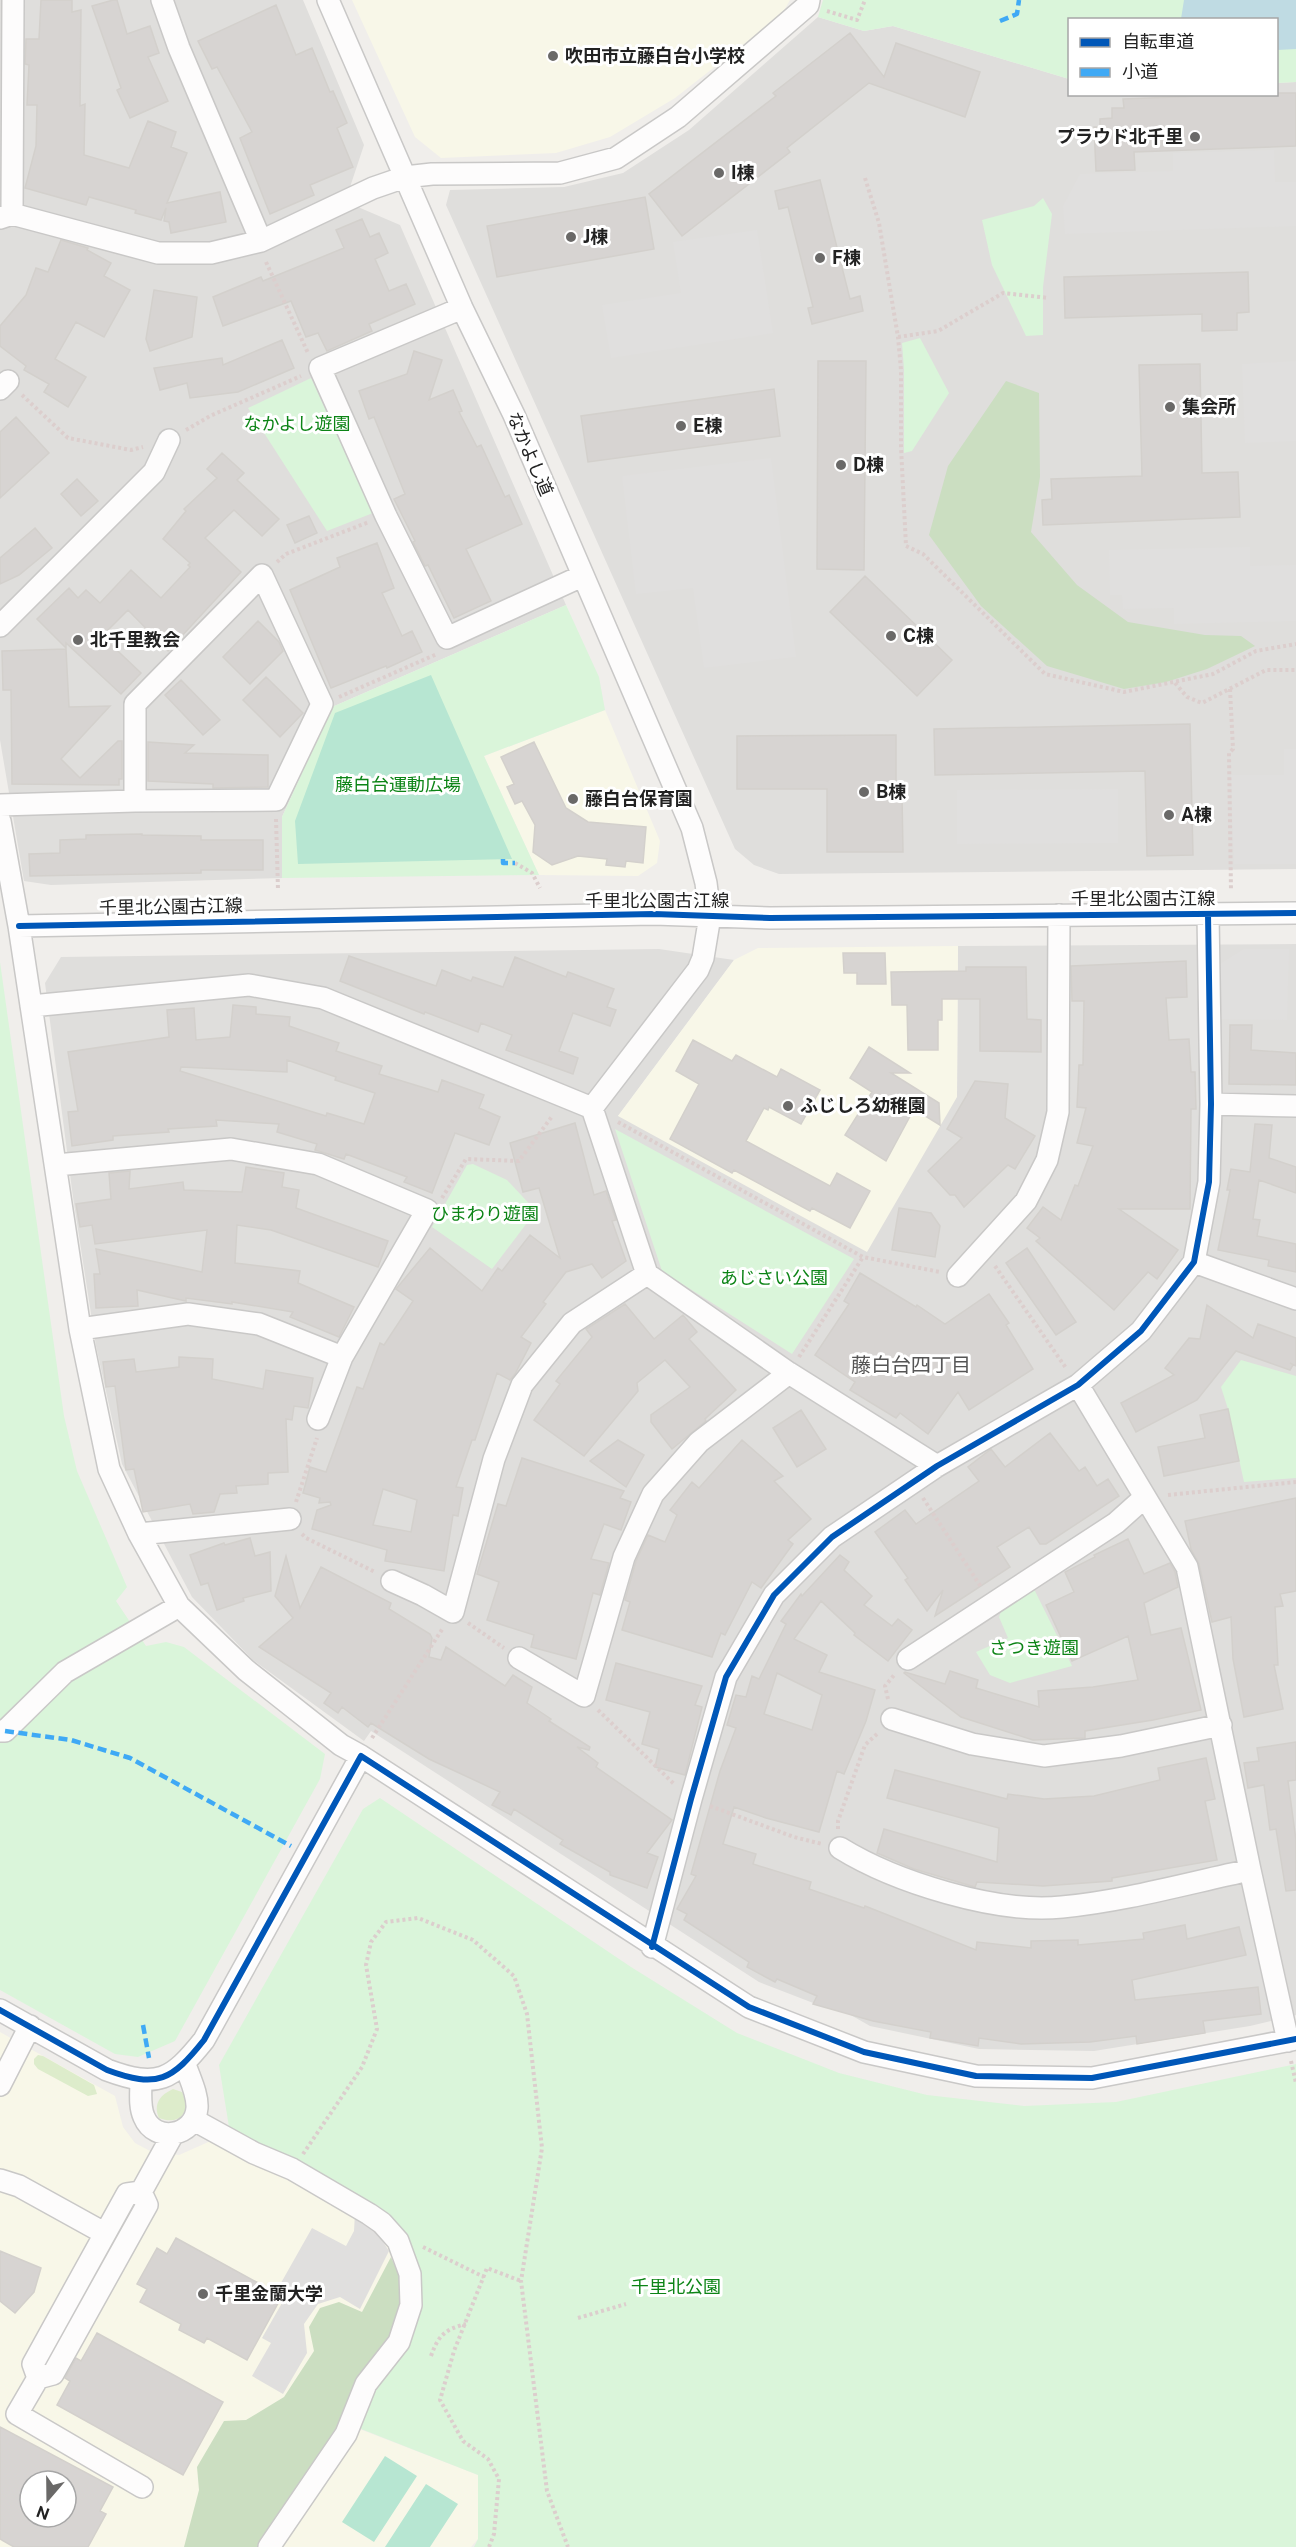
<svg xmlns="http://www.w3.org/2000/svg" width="1296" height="2547" viewBox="0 0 1296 2547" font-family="'Public Sans','Noto Sans JP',sans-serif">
<rect width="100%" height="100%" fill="#f0eeeb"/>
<path fill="#dfdedc" d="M0,0H303L364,145L350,187L354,199L358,207L400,225L566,605L332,707L282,817V878L51,885L24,881L0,740Z
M818,17L864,31L893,26L1069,79L1070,94H1276L1277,83L1296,82V869L779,874L754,865L735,849L446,205L450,190L564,187L623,173L689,130Z
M1296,944V2015L1250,2026L1094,2051L979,2049L870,2026L849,2014L821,2006L759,1982L371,1731L364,1741L253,1660L192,1597L122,1464L96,1346L73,1197L45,983L61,957L659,949L734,960L618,1116L957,1097L958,946Z"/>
<path fill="#f8f7e8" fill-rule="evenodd" d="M352,0H790L782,14L675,98L610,137L556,153L441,158L415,137Z
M605,710L660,841L657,863L638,876L539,875L484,756Z
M958,946L957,1097L867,1252L618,1116L734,960L758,948Z
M0,2032L115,2096L123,2127L135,2143L150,2151L179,2155L215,2139L381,2230L406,2283L344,2423L478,2475V2539L471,2547H0ZM30,2481H66V2517H30Z"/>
<path fill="#ddeccb" d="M38,2055L43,2056L94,2085L97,2094L88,2096L38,2069L34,2064V2059Z
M173,2089L182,2092C192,2112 180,2126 159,2118C153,2104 160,2095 173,2089Z"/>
<path fill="#cbdec1" d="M1006,381L1039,393L1040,477L1031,532L1077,585L1128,622L1205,635L1241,636L1255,646L1207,669L1166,682L1124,689L1047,666L981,606L929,535L948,466Z
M391,2257L401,2280L402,2307L392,2336L344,2423L261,2547H184L199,2490L197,2467L224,2421L246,2420L284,2397L314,2351L309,2327L320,2308L339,2302L362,2312Z"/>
<path fill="#daf5da" d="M823,0H1296V82L1277,83L1276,20H1070L1069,79L893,26L864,31L818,17Z
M1043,198L1052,214L1043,287V335L1026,336L992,265L982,220L1034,206Z
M920,338L949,393L912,451L904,453V369L902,343Z
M311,378L373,513L327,531L248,408Z
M566,605L599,677L605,710L484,756L539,875L282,878V817L332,707Z
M0,962L64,1416L77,1471L127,1587L116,1601L146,1646L166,1642L184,1647L325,1754L320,1779L175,2041L138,2057L115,2054L0,1990Z
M615,1129L854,1259L792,1354L662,1271Z
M473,1164L507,1180L536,1211L492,1269L432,1227L467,1165Z
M1241,1360L1296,1376V1478L1244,1482L1228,1409L1221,1387Z
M1034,1589L1072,1666L1010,1683L990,1675L976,1652L1008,1638L999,1617L1003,1606Z
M380,1798L631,1967L737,2033L839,2073L927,2095L1024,2106L1116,2102L1296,2064V2547H474L478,2539V2475L356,2427L373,2386L401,2349L403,2239L229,2127L219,2065L363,1809Z"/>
<path fill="#b7e6d2" d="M431,675L512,859L298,864L295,821L335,713Z
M385,2456L417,2476L374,2542L342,2522Z
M426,2484L458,2504L430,2547H385Z"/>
<path fill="#e0dfde" d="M1274,150L1275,182H1296V226L1065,234L1063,206L1080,174L1173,171V153Z
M757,230L773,333L611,358L602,305L681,293L673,242Z
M1296,361V441L1245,443L1242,364Z
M771,458L796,657L704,668L693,588L636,594L622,476Z
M1250,547V566L1296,565V621L1174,624V608L1123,609L1122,595H1110L1109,550Z
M1284,749H1296V864H1234L1231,775H1284Z
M1118,789V843L957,844V790Z
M1244,949H1289L1287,1020L1220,1019V964Z
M355,2213L374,2228L389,2251L360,2309L340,2297L318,2304L304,2324L307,2353L283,2394L252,2376L271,2343L262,2338L286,2296L277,2290L312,2228L346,2246L354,2231Z"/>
<path fill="#bfdbe3" d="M1184,0H1296V49L1277,50L1276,20L1181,19Z"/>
<path fill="#d7d4d2" stroke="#d3d0cc" stroke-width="1.5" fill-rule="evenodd" d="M41,0H72V12L81,10L80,106L85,104L84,155L129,168L148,121L176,132L171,147L187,153L167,203L220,192L226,222L171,233L169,222L164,221L166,208L161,220L135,213L136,210L89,197L86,205L25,188L36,146L37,105H27L29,65L25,64L26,39H39Z
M113,0H117L127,34L150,26L159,53L148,57L168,101L130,118L117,90L121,88L92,6Z
M276,5L296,55L312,48L330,92L333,91L347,123L337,128L353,167L310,185L314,195L270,214L240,138L252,132L217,67L212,69L198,41Z
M850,33L884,77L896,43L980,72L965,117L869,83L787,148L790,152L682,236L649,194L776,96L773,93Z
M1276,93H1296V146L1134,152L1135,170L1096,171L1094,127H1100V119L1112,118V108H1124L1123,99Z
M820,180L850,299L860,296L863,311L812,324L808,308L813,307L788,207L779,209L775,191Z
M645,197L654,249L497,277L487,226Z
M362,219L370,237L379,233L388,253L375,259L389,291L406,284L415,304L369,324L372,331L327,351L318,333L306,337L291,301L223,326L213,297L261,277L263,281L344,248L336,230Z
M61,240L88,248L87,250L111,263L104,276L130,290L104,337L76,322L55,359L86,377L68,407L44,392L49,384L24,370L26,366L0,346V326L26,295L36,268L48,272Z
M1248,272L1249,312L1237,313V330L1202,331V314L1065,318L1064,277Z
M154,290L197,297L192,337L150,351L146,339Z
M282,340L294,368L238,392L190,398L187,383L160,390L154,368L222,358L223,365Z
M414,351L442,360L429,400L453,390L462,411L459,412L477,447L481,445L505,497L509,495L522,524L466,549L491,601L454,618L428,565L425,566L413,542L415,541L394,499L405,494L374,417L369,419L359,391L407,374Z
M818,361H866L864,570L817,569Z
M1200,364L1202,473L1238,472L1240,517L1043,525L1042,500L1052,499L1051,479L1142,476L1139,365Z
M774,389L780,436L588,462L581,416Z
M16,417L49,453L0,498V432Z
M222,453L244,473L237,480L279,519L262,536L234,510L205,538L241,572L168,651L128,610L102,636L141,673L121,694L66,643V648L37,619L69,588L78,598L86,590L100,603L131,570L161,598L190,567L188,565L190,563L163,539L186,511L184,509L217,478L207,469Z
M77,479L98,501L81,516L61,494Z
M309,516L317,533L295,543L287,525Z
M35,528L52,548L19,575L0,584V558Z
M377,543L394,588L382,593L402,636L412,631L422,652L387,668L386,666L331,688L290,590L340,567L337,558Z
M865,576L952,660L917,696L830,612Z
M258,621L279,642L283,651L250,684L223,657Z
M66,649L69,707L110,706L61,759L80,778L118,741H122V779H119V785L12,784L11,690H3L2,651Z
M266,677L303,713L280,737L243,700Z
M181,680L220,720L203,735L165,695Z
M1190,724L1193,855L1147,856L1145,771L935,775L934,729Z
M896,735V795H902L903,852H827V789H737V736Z
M148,742L194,745L185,753L268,755V787L213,788V784L148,781Z
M534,742L566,808L588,822L646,827L643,863L626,861L625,867L606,865L607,859L578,856L552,865L533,852L535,825L522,801L515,804L507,787L514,784L501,757Z
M142,834V835L201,836V840H263V870H201V873L30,876L29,854L60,853V840L86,839V835Z
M843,953H885L886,984H857V973H844Z
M349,956L436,986L442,970L471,981L473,977L503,987L515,957L566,977L568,972L614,989L607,1007L616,1010L610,1026L573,1013L559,1051L578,1058L573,1074L506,1050L512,1035L481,1023L478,1032L425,1012L424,1014L340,981Z
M1186,961L1187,997L1166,998L1169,1040L1189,1039L1191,1072H1195L1196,1109H1191L1190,1209H1119L1178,1250L1157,1279L1148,1272L1114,1310L1036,1241L1040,1238L1027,1228L1043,1207L1061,1220L1075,1185L1078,1186L1093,1146L1077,1143L1086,1108L1077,1107L1079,1065H1083L1084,1001H1072L1071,966Z
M966,967H1026L1027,1019L1041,1020V1052L980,1051V999H942V1020H938V1050H908L907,1005H892L891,972L966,971Z
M233,1005L256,1007V1014L290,1017L289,1026L339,1043L336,1051L382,1066L379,1074L438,1092L442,1080L484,1095L479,1108L500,1117L489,1145L455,1133L432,1193L404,1182L407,1177L346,1154L344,1159L315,1150L317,1144L277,1132L279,1124L216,1120L217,1126L168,1129L169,1132L113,1136V1140L72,1146L68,1112L78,1111L68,1052L169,1037L167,1010L194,1008L196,1040L230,1037ZM287,1060L336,1077L335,1080L375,1093L364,1124L327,1113L326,1116L180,1071L181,1067L287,1072Z
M1230,1025H1252L1251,1050L1296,1053V1085L1229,1084Z
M693,1040L732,1061L736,1055L777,1077L781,1069L820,1090L801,1124L769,1107L768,1110L764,1108L746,1141L830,1186L837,1173L870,1191L850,1228L812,1208L810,1211L734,1170L732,1173L670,1139L699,1084L676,1071Z
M869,1047L910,1073H891L939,1103L940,1125L914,1109L886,1161L845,1135L872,1092L850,1078Z
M975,1081L1008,1084L1005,1118L1035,1136L1015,1169L1008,1165L964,1207L955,1195H950L928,1171L962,1138L947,1129Z
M575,1123L594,1195L606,1191L616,1220L612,1221L626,1261L602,1278L592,1264L566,1272L543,1302L546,1304L521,1337L531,1343L515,1374L510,1380L497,1373L475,1440H472L456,1487L463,1488L458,1516L453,1515L444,1571L385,1561L387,1550L312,1529L317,1510L331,1505L330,1502L319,1503L320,1498L303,1493L310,1467L326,1472L357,1387L363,1389L380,1343L384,1345L413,1301L396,1289L430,1248L482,1291L498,1268L502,1271L530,1235L560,1258L539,1188L523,1192L510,1143ZM383,1489L417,1500L411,1532L373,1525Z
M1255,1124L1272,1125L1269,1158L1296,1167V1193L1259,1180L1253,1219L1260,1220L1257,1236L1296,1244V1272L1268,1266L1269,1260L1218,1250L1230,1190H1227L1231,1169L1250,1172Z
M246,1167L284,1173L282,1187L299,1190L296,1208L388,1241L378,1267L271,1230L237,1225L235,1263L300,1271L298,1283L354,1307L339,1337L290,1317L293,1312L232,1302V1304L186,1298V1301L137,1290L138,1306L96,1308L94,1274H100L96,1249L202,1272L207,1230L95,1244L92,1225L80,1227L76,1204L111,1199L109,1173L130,1171L129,1189L183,1182L184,1190L242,1192Z
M899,1208L931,1213L940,1226L935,1257L892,1250Z
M1027,1248L1076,1322L1056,1335L1006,1263Z
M860,1273L916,1307L917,1305L945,1324L989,1294L1009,1323L1006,1325L1033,1369L969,1410L958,1392L928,1434L900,1413L896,1418L850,1390L855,1382L815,1355L849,1304L844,1301Z
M625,1304L654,1339L683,1315L697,1332L689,1339L736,1390L705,1419L706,1421L672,1449L651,1422V1415L690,1387L665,1360L637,1383L638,1391L584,1456L534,1420L560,1384L556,1381L592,1337L586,1329Z
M1207,1305L1253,1338L1258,1324L1296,1338V1366L1290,1363L1293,1365L1290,1370L1236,1351L1197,1400L1136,1432L1121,1403L1174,1375L1165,1368L1189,1338L1200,1339Z
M179,1357L213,1359L212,1379L263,1389L266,1370L313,1378L308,1408L294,1406L292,1420L286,1419L288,1472L268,1473V1484L236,1486L237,1493L220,1494L214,1512L193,1514L190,1504L143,1512L134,1469L126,1470L115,1386L106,1387L103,1362L134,1359L136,1372L179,1367Z
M1228,1409L1239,1461L1164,1476L1158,1447L1205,1438L1200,1415Z
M801,1410L826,1449L797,1467L773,1428Z
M1050,1433L1079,1471L1085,1467L1097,1486L1108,1479L1119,1496L1046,1544H1040L1029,1527L997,1547L1010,1567L935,1616L943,1590L927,1611L905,1580L908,1578L875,1532L905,1510L916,1524L979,1481L968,1467L991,1449L1005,1467Z
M618,1440L644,1455L626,1487L590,1461Z
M742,1440L783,1476L774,1481L811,1519L788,1540L793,1544L761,1588L752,1582L725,1635L721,1633L712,1657L622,1630L630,1602L625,1600L636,1561L648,1535L665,1542L677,1515L670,1510L692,1482L699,1488Z
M522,1458L624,1491L620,1498L631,1502L621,1530L604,1524L591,1559L609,1563L600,1595L593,1593L576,1659L531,1647L534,1635L487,1620L499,1582L477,1574L498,1504L506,1506Z
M1296,1498V1591L1280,1594L1283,1606L1275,1607L1278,1665H1274L1283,1709L1244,1717L1233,1659L1231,1617L1212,1622L1199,1564L1191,1549L1185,1521Z
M250,1538L255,1556L270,1552L271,1591L243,1598L244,1601L217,1610L208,1583L201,1585L190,1555L224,1543L225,1545Z
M1128,1539L1144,1574L1170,1563L1175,1572L1178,1587L1144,1603L1151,1635L1181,1628L1201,1710L1153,1720L1085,1731V1738L1033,1740L961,1717L904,1673L905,1672L945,1684L950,1671L978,1680L976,1688L1039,1707L1038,1691L1093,1687L1138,1680L1128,1636L1072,1661L1046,1605L1074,1592L1065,1572L1095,1557L1094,1555Z
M840,1555L849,1562L844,1570L872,1596L864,1605L892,1626L898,1619L912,1630L888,1661L854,1635L855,1633L821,1601L794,1639L827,1655L819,1672L875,1690L866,1721L844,1774L837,1771L819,1832L766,1818L734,1807L723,1844L756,1854L753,1864L811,1882L809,1889L864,1908L865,1906L976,1950L977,1942L1031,1948V1941L1078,1940V1945L1144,1939L1143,1933L1185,1925L1187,1939L1239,1927L1246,1955L1132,1980L1135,2000L1258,1987L1261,2014L1203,2021L1205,2033L1137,2044L1136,2036L1090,2042L1021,2044L979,2038L978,2046L930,2038L931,2032L873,2021L813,2004L817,1996L777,1979L775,1982L747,1967L749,1962L684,1920L687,1914L677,1909L696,1876L691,1874L720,1771L736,1728L727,1725L736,1695L746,1697L752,1676L759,1679L786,1624L781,1621L801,1594L802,1596ZM777,1673L822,1695L812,1730L764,1714Z
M286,1556L300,1608L321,1567L391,1603L389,1609L430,1634L432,1638L429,1657L441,1660L446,1647L505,1686L513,1675L532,1687L527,1703L551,1719L549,1721L590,1747L589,1750L577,1747L598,1763L596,1767L672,1820L647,1853L658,1857L647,1888L610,1875V1872L560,1844L563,1840L514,1809L511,1815L492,1805L500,1792L429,1759L371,1723L368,1727L342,1707L338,1713L324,1703L331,1693L259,1647L293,1618L275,1596Z
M616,1663L702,1686L695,1705L702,1707L685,1775L655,1767L659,1749L642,1744L650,1712L606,1700Z
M1296,1742V1780L1288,1781L1296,1840V1890L1286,1891L1276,1829L1270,1830L1264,1785L1248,1788L1244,1763L1259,1761L1257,1748Z
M1206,1758L1215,1799L1205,1801L1217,1860L1112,1878V1881L1043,1886L977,1882L975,1887L914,1869L877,1853L884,1829L997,1862L999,1828L887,1798L895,1770L1007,1799L1008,1794L1044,1799L1094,1796L1160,1780L1158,1768Z
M176,2238L282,2296L247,2360L207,2338L204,2343L179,2330L181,2324L140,2302L147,2289L137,2284L157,2248L167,2254Z
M0,2251L41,2268L34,2292L15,2313L0,2301Z
M97,2333L223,2402L183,2475L57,2405L70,2381L65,2378L76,2358L81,2361Z
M0,2427L113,2487L100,2511L106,2514L88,2547H14L0,2539ZM30,2481H66V2517H30Z"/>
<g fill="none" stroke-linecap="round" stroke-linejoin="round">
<g stroke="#c9c8c7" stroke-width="24">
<path id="minor" d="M162,0L179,48L261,241
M328,0L462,308L514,415L692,828L706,883L710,916L703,958L698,970L592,1108
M12,214L13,0
M0,218L12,214L158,253H211L261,241L373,188L405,177L432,174L560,173L616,158L678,117L808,5L809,0
M462,308L320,368L386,516L447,638L582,576
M0,389L8,381
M0,626L154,472L169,440
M0,805L135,801L276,800L322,704L262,575L135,704V801
M0,821L19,926L80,1329L109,1469L139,1534L179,1606L246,1670L341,1745L361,1756
M19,926L654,914L770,918L1296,913
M31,1006L249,985L323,998L592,1108L647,1274L572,1323L522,1385L494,1459L453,1612L423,1595L392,1581
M1211,1104L1296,1106
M56,1165L231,1149L318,1164L427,1210L342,1357L259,1324L188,1314L80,1329
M1194,1262L1296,1299
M647,1274L789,1373L937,1466
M958,1276L1026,1201L1047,1160L1058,1112L1059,915
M1078,1385L1187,1567L1250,1870L1288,2041
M318,1419L342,1357
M139,1534L290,1519
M519,1658L584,1696L624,1557L653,1494L699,1442L789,1373
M908,1659L1116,1523L1145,1497
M892,1719L972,1744L1044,1756L1121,1746L1221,1725
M0,1731H5L65,1672L179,1606
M840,1848C895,1882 997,1914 1062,1907C1125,1901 1188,1883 1250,1870
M652,1947L691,1799L726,1677L774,1595L832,1537L937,1466L1078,1385L1141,1331L1194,1262L1209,1182L1211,1104L1208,914
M0,2010L107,2070C158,2089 172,2080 204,2040L361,1756L749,2007L864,2052L976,2076L1092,2078L1296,2039
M141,2080C141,2092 139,2106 144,2117C155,2144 195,2136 197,2108C198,2094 189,2077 185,2064
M0,2085L30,2026
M194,2120L254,2153L292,2169L369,2214L382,2223L398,2241L410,2274L411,2305L399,2342L366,2384L346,2434L269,2547
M0,2180L19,2186L104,2233
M141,2192L147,2205L53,2374L38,2378L17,2414L142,2487
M38,2378L33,2364L127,2194L141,2192L173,2134"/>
</g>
<path stroke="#dccecd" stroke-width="4" stroke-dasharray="3 3" stroke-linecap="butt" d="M827,11L857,20L865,0
M865,178L879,223L898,337L901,370V447L906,546L923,554L1045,674L1124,692L1213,674L1256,651L1296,644
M266,262L308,353
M898,337L938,331L1003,293L1049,298
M22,395L68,438L131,450L143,447
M186,430L210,416L301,376
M277,562L286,554L369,522
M1175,683L1187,697L1202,703L1266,670H1296
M1230,689L1233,749L1229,753L1231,891
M339,697L437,654
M276,819L278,890
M515,863L532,873L540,888
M618,1122L863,1257L940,1272
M442,1198L466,1159L519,1161L553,1115
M995,1266L1066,1368
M799,1357L863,1257
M1168,1495L1296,1482
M923,1498L981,1587
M296,1502L317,1438
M302,1534L306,1538L375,1572
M468,1623L504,1648
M888,1699L885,1686L895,1674
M598,1710L674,1784
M372,1738L443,1628
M710,1806L794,1837L822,1844
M838,1829V1821L865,1745L878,1733
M1291,2061L1296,2083
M303,2154L362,2067L377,2029L366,1965L371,1942L386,1922L418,1918L473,1940L514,1976L527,2014L542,2148L521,2281L547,2491L568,2547
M423,2247L484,2277
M578,2318L626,2304
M431,2356C438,2336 445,2329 466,2324
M489,2547L494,2534L499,2479L488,2459L463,2441L440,2400L454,2351L487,2268L521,2281"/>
<use href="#minor" stroke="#fdfcfc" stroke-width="21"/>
<path stroke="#3fa9f5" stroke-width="4.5" stroke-dasharray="9 4.5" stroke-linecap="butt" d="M1000,21L1017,14L1019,0
M503,859V863H515
M5,1731L71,1740L130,1758L291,1846
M143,2025L149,2058"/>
<g stroke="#fff" stroke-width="10">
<path id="cycleway" d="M19,926L654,914L770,918L1296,913
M652,1947L691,1799L726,1677L774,1595L832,1537L937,1466L1078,1385L1141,1331L1194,1262L1209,1182L1211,1104L1208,914
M0,2010L107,2070C158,2089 172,2080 204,2040L361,1756L749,2007L864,2052L976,2076L1092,2078L1296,2039"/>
</g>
<use href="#cycleway" stroke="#0057b8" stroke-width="6"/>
</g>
<g fill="#6a6968" stroke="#fff" stroke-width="2">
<circle cx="553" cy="56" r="6"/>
<circle cx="1195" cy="137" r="6"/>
<circle cx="719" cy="173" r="6"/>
<circle cx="571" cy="237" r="6"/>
<circle cx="820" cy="258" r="6"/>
<circle cx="1170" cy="407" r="6"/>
<circle cx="681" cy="426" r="6"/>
<circle cx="841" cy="465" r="6"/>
<circle cx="891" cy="636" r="6"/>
<circle cx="78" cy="640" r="6"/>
<circle cx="864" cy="792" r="6"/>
<circle cx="573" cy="799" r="6"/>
<circle cx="1169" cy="815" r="6"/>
<circle cx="788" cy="1106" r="6"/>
<circle cx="203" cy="2294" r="6"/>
</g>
<g text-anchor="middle" stroke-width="6" stroke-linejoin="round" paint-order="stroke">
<g font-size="18" font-weight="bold" fill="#222" stroke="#fff" text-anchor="start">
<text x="565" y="62">吹田市立藤白台小学校</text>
<text x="1183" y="143" text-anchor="end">プラウド北千里</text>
<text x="731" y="179">I棟</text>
<text x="583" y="243">J棟</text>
<text x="832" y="264">F棟</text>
<text x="1182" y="413">集会所</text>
<text x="693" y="432">E棟</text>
<text x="853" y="471">D棟</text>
<text x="903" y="642">C棟</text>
<text x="90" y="646">北千里教会</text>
<text x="876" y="798">B棟</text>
<text x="585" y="805">藤白台保育園</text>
<text x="1181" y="821">A棟</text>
<text x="800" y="1112">ふじしろ幼稚園</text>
<text x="215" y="2300">千里金蘭大学</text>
</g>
<g font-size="18" fill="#0c8416" stroke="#fff">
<text x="297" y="430">なかよし遊園</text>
<text x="398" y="791">藤白台運動広場</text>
<text x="485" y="1220">ひまわり遊園</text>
<text x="774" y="1284">あじさい公園</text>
<text x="1034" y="1654">さつき遊園</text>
<text x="676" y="2293">千里北公園</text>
</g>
<g font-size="18" fill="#222" stroke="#fff">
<text transform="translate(530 454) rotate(67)" y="6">なかよし道</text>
<text x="1143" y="905">千里北公園古江線</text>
<text x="657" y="907">千里北公園古江線</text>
<text transform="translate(171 907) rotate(-1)" y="6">千里北公園古江線</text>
</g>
<g font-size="20" fill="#555" stroke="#fff">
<text x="911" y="1372">藤白台四丁目</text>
</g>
</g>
<rect x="1068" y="18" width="210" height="78" fill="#ffffff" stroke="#a7a7a7" stroke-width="1.5"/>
<rect x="1080" y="38" width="30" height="9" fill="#0057b8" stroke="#a7a7a7" stroke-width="1.5"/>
<text x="1122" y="48" font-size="18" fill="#222222">自転車道</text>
<rect x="1080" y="68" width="30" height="9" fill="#3fa9f5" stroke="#a7a7a7" stroke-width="1.5"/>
<text x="1122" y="78" font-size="18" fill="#222222">小道</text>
<g transform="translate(48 2499) rotate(200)"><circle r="28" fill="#ffffff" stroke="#a7a7a7" stroke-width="1.5"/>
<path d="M0-4.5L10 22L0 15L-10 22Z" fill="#6a6968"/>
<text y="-9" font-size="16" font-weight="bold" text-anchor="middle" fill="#222222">N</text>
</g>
</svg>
